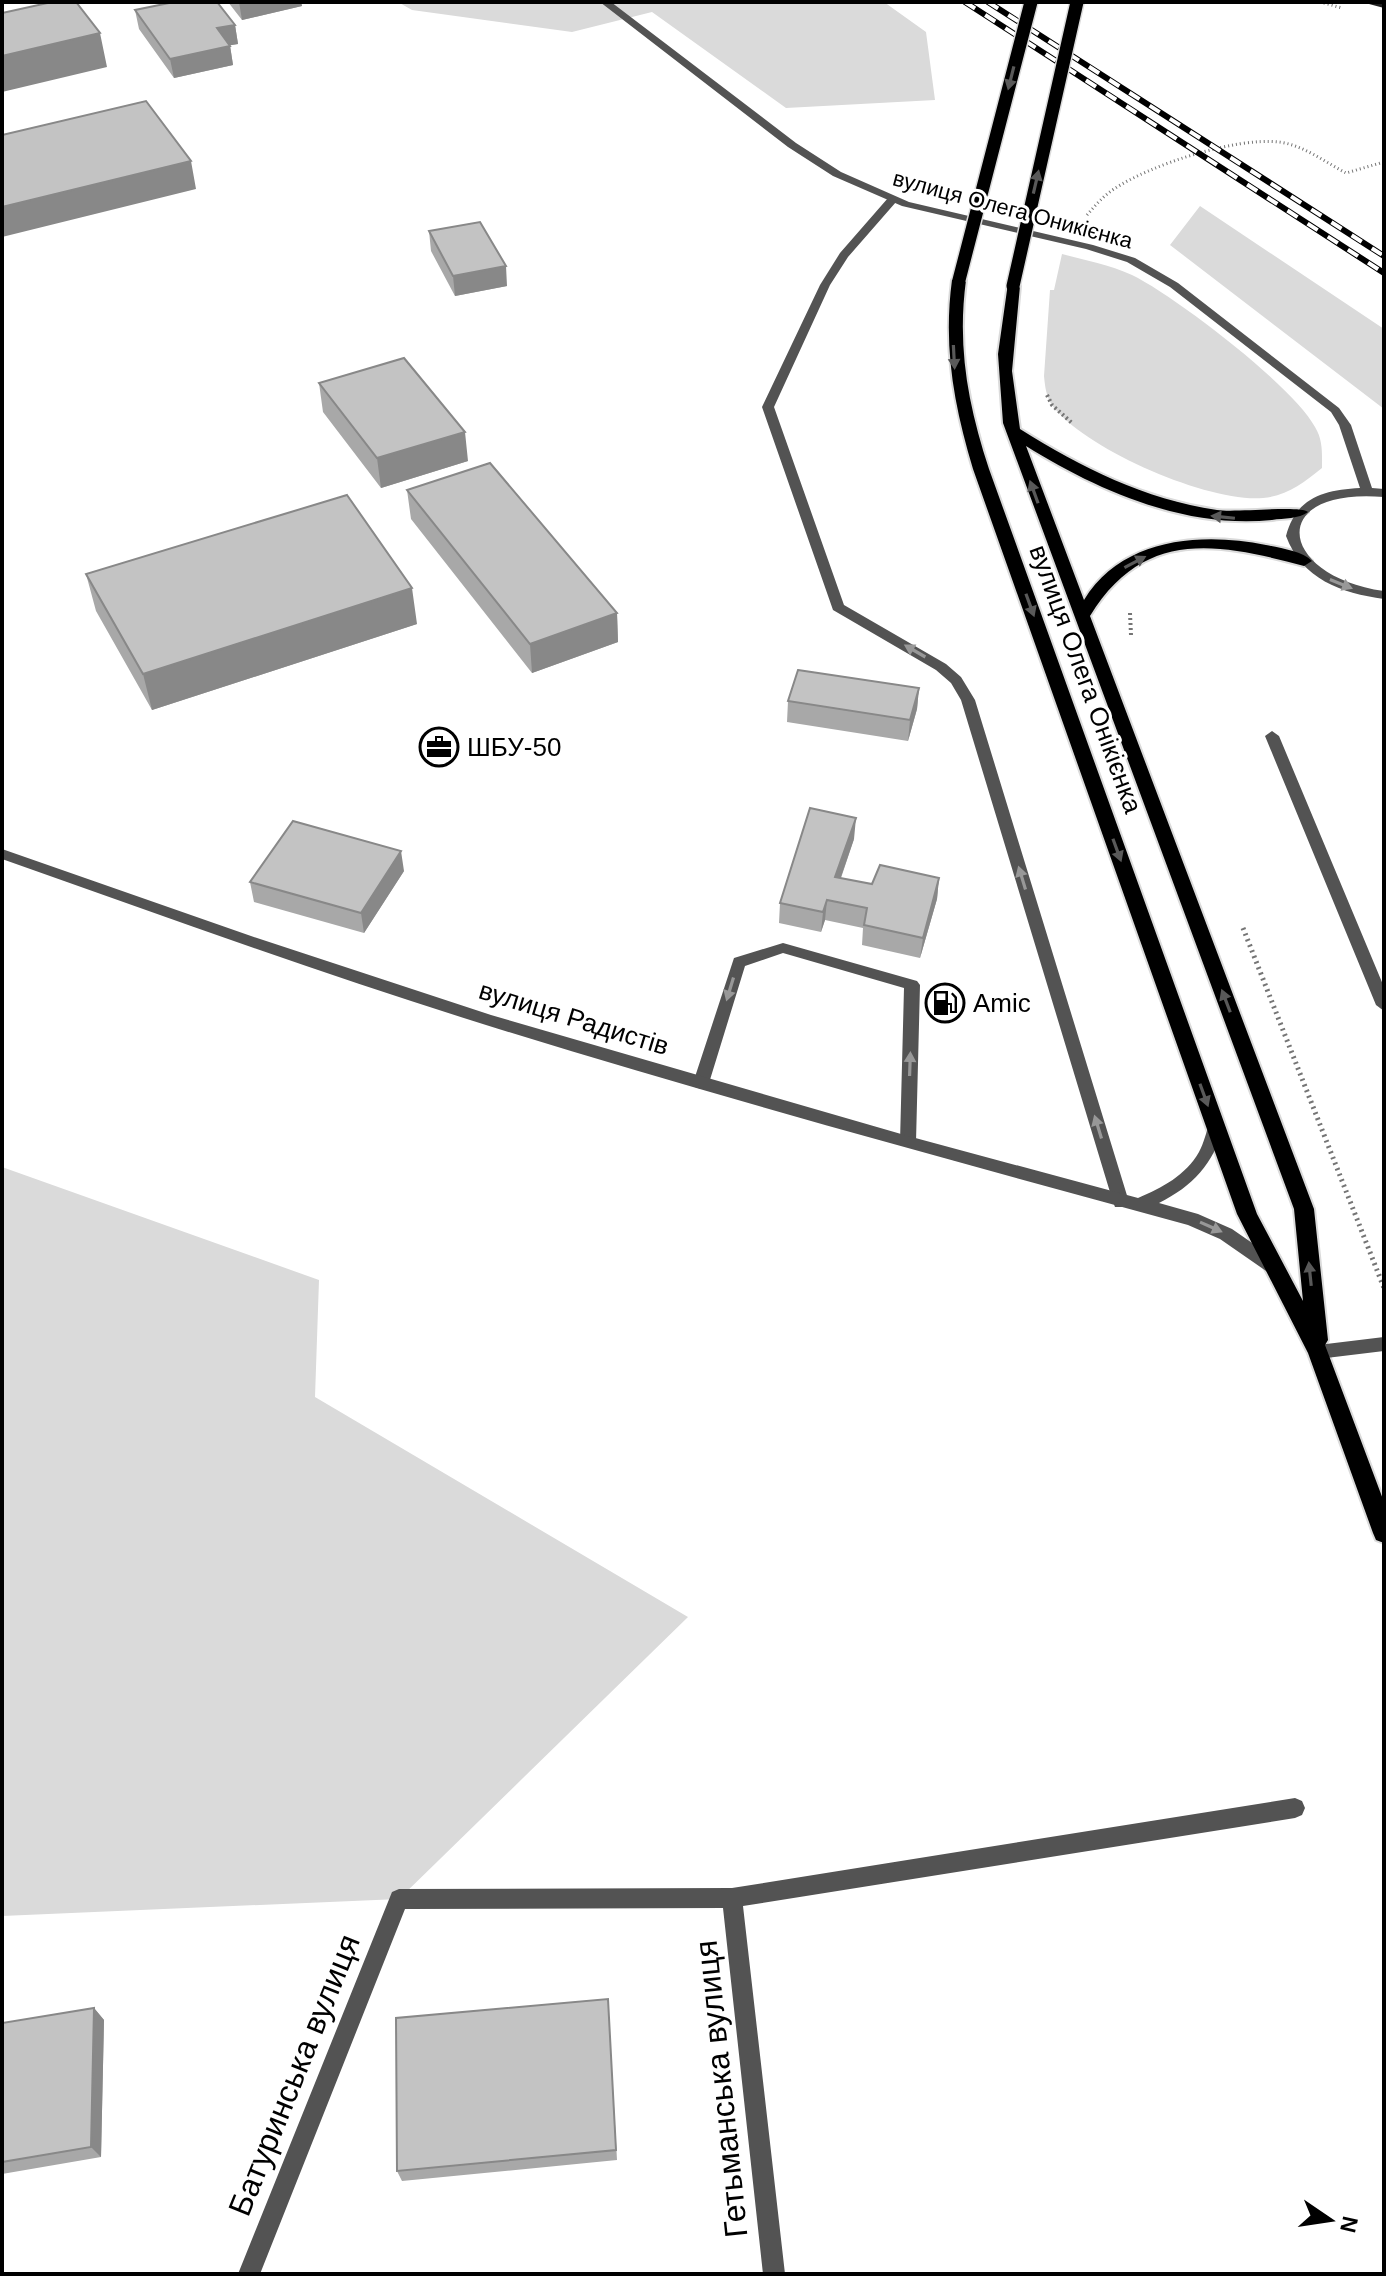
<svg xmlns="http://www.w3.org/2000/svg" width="1386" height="2276" viewBox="0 0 1386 2276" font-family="Helvetica,sans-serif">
<rect width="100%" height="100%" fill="#fff"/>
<path fill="#dadada" d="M398,2H884L926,32L935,100L786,108L652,12L572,32L412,10Z
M1200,206L1384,329V409L1170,245Z
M1062,254C1085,260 1110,265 1132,275C1175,296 1293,386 1315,427C1323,440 1322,453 1322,468C1303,483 1287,496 1263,498C1209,503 1084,449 1052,405C1046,396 1045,386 1044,376L1050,290H1054Z
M2,1167L319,1280L315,1397L688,1617L399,1899L2,1916Z"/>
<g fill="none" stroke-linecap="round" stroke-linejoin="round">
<g stroke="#dbdbdb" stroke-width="4">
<path id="primary" d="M959,276L966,280C957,347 968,405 989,469L1257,1214L1303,1301L1294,1209L1003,423L998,354L1008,283L1020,286L1012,371L1020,429C1082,468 1144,499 1217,510C1236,513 1300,505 1308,512C1299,519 1284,518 1272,520C1186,529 1098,491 1026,446L1084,600C1122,538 1201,532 1266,545C1280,548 1302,551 1312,561L1304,566C1218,543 1144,528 1090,616L1314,1209L1328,1340L1325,1345L1384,1502V1543L1376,1540L1373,1533L1308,1353L1237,1214L973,469C954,405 943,347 952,280Z"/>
</g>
<path stroke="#757575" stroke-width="3" stroke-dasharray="1 3" stroke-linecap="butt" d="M1320,2L1342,8
M1087,215C1095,206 1103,196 1114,189C1150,165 1235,137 1279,142C1303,145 1325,162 1346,173L1384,162"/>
<path stroke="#757575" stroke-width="4" stroke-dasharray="2 3" stroke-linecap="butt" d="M1047,395L1052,405L1072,423
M1130,613L1131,635"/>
<path stroke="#757575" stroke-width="5" stroke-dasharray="2 4" stroke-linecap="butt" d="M1243,928L1384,1288"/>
<path fill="#535353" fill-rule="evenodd" d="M892,197L896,198V202L848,257L830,285L774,407L844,605L946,664L961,677L975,700L1129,1202L1127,1207H1115L1113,1202L961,700L951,683L936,670L833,610L762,407L820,285L840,253L888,198Z
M1272,731L1279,736L1384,987V1011L1376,1005L1265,736Z
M783,943L917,981L920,985L916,1142L914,1146H902L900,1142L904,988L783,953L745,966L709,1083L701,1089L695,1087L693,1083L734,958Z
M1384,1337V1351L1318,1359L1312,1357L1309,1352L1312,1347L1318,1345Z"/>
<path fill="#535353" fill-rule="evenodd" d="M600,2H611L796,143L841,172L909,202L1093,245L1135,258L1178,283L1339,408L1351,425L1372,488L1384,489V497C1265,487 1278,576 1384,591V599C1341,593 1302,579 1286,536C1296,498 1323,490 1360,488L1339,425L1331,412L1170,287L1127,262L1086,249L902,206L833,176L788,147Z
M2,849L251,936L491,1015L908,1136L1138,1198C1162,1188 1186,1175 1199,1152C1204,1143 1206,1132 1210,1123H1222L1224,1127C1213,1164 1193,1186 1159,1203L1198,1214L1232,1229L1281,1263L1283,1268L1281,1273L1275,1275L1269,1273L1220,1239L1188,1225C954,1161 718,1097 486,1025C323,974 163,916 2,859Z
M1295,1798L1302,1801L1305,1808L1302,1815L1295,1818L743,1906L785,2274H763L723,1908L405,1909L260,2274H238L392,1892L399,1889L732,1888Z"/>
<path fill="#202020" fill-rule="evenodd" d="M1367,2H1384V8L1369,4Z"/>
<use href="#primary" fill="#000" fill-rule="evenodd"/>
<g stroke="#000" stroke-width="6">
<path id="rail" d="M965,2L1384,273
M988,2L1384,256"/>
</g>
<use href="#rail" stroke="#fff" stroke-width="4" stroke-dasharray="12" stroke-linecap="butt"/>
<g stroke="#dbdbdb" stroke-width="16" stroke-linecap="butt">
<path id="primary-bridge" d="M959,280L1031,2
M1013,286L1077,2"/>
</g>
<use href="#primary-bridge" stroke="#000" stroke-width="13"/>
</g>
<path fill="#a8a8a8" d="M228,2H301L302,6L242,20Z
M135,10L235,25L238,44L230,45L233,65L174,78L139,29Z
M429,231L507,286L455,296L431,251Z
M319,383L468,461L381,488L323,412Z
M407,490L617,613L618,642L532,673L411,519Z
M86,574L417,624L152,710L96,611Z
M919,688L917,709L908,741L787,722L788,701Z
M854,839L841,878L872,884L939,878L937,899L920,958L862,945L863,928L825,920L821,932L779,923L780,903Z
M404,871L364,933L254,902L250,882Z
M608,1999L617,2160L402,2181L397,2171Z
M94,2008L104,2020L101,2157L2,2174V2023Z"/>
<path fill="#888" d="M239,2H301L302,6L242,20Z
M235,25L238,44L220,47L217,28Z
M100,33L107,67L2,92V56Z
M230,46L233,65L174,78L170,59Z
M191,161L196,189L2,237V207Z
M506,266L507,286L455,296L453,276Z
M465,432L468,461L381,488L377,458Z
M412,588L417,624L152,710L143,674Z
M617,613L618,642L532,673L530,644Z
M919,688L917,709L908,741L910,720Z
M856,818L854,839L834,897L835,877Z
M401,851L404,871L364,933L361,913Z
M939,878L937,899L920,958L923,938Z
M827,900L825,920L821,932L823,912Z
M94,2008L104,2020L101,2157L91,2147Z"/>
<path fill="#c3c3c3" stroke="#888" stroke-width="2" d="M52,2H76L100,33L2,56V13Z
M174,2H217L235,25L217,28L230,46L170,59L135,10Z
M146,101L191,161L2,207V135Z
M480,222L506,266L453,276L429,231Z
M404,358L465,432L377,458L319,383Z
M490,463L617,613L530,644L407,490Z
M347,495L412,588L143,674L86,574Z
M798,670L919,688L910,720L788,701Z
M810,808L856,818L835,877L872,884L880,865L939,878L923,938L864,925L867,908L827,900L823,912L780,903Z
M293,821L401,851L361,913L250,882Z
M608,1999L616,2150L397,2171L396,2018Z
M94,2008L91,2147L2,2162V2023Z"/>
<defs><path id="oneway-solid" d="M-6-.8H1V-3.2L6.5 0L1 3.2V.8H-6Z" transform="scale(2)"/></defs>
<g fill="#595959">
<use href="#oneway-solid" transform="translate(1011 78) rotate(104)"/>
<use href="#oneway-solid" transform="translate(1036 182) rotate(-77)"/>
<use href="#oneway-solid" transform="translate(954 357) rotate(87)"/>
<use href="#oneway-solid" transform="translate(1034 492) rotate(-110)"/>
<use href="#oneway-solid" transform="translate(1223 517) rotate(-174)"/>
<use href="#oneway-solid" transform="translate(1135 562) rotate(-28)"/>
<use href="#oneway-solid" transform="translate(1030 605) rotate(70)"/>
<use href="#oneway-solid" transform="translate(1117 850) rotate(70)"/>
<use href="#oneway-solid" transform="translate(1226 1001) rotate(-111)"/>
<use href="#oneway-solid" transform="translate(1204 1095) rotate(70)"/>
<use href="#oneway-solid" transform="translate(1310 1274) rotate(-96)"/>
</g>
<g fill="#989898">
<use href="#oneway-solid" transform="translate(1341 584) rotate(22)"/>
<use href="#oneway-solid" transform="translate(915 651) rotate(-150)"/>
<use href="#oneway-solid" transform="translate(1022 878) rotate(-107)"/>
<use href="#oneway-solid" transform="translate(730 989) rotate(107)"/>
<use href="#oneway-solid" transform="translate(910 1064) rotate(-88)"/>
<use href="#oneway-solid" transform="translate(1098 1127) rotate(-107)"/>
<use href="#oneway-solid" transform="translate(1211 1227) rotate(24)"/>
</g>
<defs>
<g id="office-ring" transform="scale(2)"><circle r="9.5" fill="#fff" stroke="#000" stroke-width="1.5"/><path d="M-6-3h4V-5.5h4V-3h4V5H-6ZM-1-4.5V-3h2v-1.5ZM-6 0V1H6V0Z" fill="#000"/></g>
<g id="fuel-ring" transform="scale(2)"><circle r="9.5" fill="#fff" stroke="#000" stroke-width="1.5"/><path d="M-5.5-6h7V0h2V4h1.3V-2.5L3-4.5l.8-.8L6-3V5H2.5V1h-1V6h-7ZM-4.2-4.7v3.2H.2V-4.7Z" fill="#000"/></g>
</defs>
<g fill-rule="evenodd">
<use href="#office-ring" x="439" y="747"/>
<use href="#fuel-ring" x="945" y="1003"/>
</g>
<g text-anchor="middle" stroke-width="6" stroke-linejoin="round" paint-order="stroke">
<g font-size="22" fill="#000" stroke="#fff">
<text transform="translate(1013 209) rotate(15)" y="8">вулиця Олега Оникієнка</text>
</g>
<g font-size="26" fill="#000" stroke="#fff">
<text transform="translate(1086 679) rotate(70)" y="9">вулиця Олега Онікієнка</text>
<text transform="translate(574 1018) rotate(17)" y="9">вулиця Радистів</text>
</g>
<g font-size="26" fill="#000" stroke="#fff" text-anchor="start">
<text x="467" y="756">ШБУ-50</text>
<text x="973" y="1012">Amic</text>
</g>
<g font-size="32" fill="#000" stroke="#fff">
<text transform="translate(294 2075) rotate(-68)" y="11">Батуринська вулиця</text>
<text transform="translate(721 2089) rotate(-96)" y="11">Гетьманська вулиця</text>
</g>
</g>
<rect width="1386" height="2276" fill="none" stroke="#000000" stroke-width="8"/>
<g transform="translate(1330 2220) rotate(103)" stroke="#ffffff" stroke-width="6" paint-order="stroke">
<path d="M0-6L14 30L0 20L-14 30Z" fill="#000000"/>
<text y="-12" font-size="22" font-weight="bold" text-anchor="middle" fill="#000000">N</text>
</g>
</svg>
